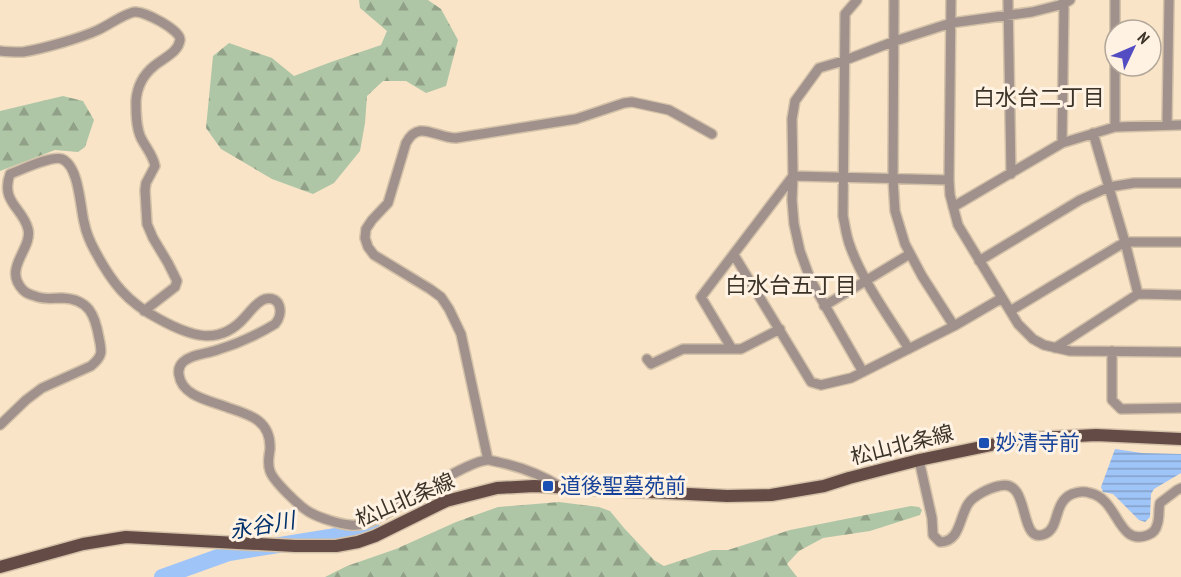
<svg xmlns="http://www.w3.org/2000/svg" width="1181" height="577" viewBox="0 0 1181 577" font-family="'PT Sans Narrow','Noto Sans JP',sans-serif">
<defs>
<pattern id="forest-firs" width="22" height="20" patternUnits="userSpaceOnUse" patternTransform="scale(1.5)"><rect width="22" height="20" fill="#afc6a6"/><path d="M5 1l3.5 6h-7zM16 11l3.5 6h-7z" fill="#90a187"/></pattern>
<pattern id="water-rules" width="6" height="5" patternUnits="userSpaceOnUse" patternTransform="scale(1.5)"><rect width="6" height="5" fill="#9fc4f7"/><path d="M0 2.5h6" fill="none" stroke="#83a0c8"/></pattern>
</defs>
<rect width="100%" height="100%" fill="#f9e4c8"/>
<path fill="url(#forest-firs)" d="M359,0H428L441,9L458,40L446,86L426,93L406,81H383L367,96L365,123L360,151L334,183L313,194L272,179L221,149L206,128L213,56L229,43L272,58L294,76L331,62L381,45L387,31L360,8Z
M63,96L83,101L94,120L85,147L78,152L55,150L0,171V111Z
M559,502L599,507L610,511L624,528L654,560L664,566L712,550H728L790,530L911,506L919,507L922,510L920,515L870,531L823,538L799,551L787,564L797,577H325L347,566L396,549L456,522L498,507Z"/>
<path fill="url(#water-rules)" d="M1115,449L1142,453L1181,454V473L1154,489L1151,494L1150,517L1145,522L1139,520L1113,494L1103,492L1101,487Z"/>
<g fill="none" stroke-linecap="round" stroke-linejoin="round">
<path stroke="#9fc4f7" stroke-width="16" d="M162,577L229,553L373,530"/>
<g stroke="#d3c1a8" stroke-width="12">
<path id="minor" d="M857,0L845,14L843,216C845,225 846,234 849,243C861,279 889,317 909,349
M894,0L893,179L895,211L905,244L922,276L954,326
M951,0L949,180L950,195L958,225L1018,324L1033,339L1044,345L1070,351L1181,352
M1008,0L1011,174
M0,51C7,52 16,52 23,52C42,49 81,38 98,30C109,25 125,13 135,12C144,11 181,30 180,40C178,53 163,58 154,66C143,75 137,87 136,101C136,113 136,127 141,138C146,148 153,155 155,166L146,183L145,190L147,224L153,238L168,263L177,281L175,287L144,311
M1167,124L1169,0
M1115,127V0
M1093,133L1125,242L1138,294
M1062,143L1064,4L1063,0
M793,176L949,180
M953,207L1062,143L1115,127L1181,125
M734,255L811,382L821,385L851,378L954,326L1002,298
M979,261L1080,200L1109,187L1134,183H1181
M824,306L910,254
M1010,311L1125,242H1181
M780,329L741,349H732L701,297L793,176
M1055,348L1138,294L1181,295
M1112,351V400L1121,409L1181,408
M647,359L651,364L683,349H732
M863,372L811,281L800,251L794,224L792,200L793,176L792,119L795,101L819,68L843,61L895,41L951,23L1032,12L1064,4L1070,0
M0,425L26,400L42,388L91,366C103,356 102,352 99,338C95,315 89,299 62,298C53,298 44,300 35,296C31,295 26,293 23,290C2,268 33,249 28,229C23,208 0,202 10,174C21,170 52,155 62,159C79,166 80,206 84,222C86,232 90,242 95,251C112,283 127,302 159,319C190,336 219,347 245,317C251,311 256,302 265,299C281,295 284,314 275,324C257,335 237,344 217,350C206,354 192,354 183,362C179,366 178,370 179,375C182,397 212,401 229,408C251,415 271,421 270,449C269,457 267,463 270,471C273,481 301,508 311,513C320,518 339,524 350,525C364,527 380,517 392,510C410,499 471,459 489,460C493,461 498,462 502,463C524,468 542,475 561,487
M488,460L461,334L449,309L441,297L430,289L374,255L368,247L365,238L366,229L372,220L388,203L406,143C419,119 435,138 456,138L576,119L624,103L632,102L669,110L712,134
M919,460L932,518L933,535L940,542C960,542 959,518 968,504C973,496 989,488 999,486C1032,477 1017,546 1045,534C1060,528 1053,502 1072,494C1077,492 1084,491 1090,493C1119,499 1117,547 1148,535C1153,533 1156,530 1157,525C1160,518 1158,510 1160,503L1177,490L1181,488"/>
</g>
<g stroke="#d3c1a8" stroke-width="15">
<path id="major" d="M0,567L83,544L126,537L295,546H336L358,542L375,536L446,501L497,488L534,486L727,496L771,495L824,486L849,478L919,460L1020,439L1096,435L1181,439"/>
</g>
<use href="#minor" stroke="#a0918d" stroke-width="9"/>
<use href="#major" stroke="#654b46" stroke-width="12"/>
</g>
<g fill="#1a4fb4" stroke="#fff2e2" stroke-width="2">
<rect x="978" y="437" width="12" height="12" rx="3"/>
<rect x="542" y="480" width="12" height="12" rx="3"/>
</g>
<g text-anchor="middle" stroke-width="6" stroke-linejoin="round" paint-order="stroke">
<g font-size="21" fill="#164399" stroke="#fff2e2" text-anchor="start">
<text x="996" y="450">妙清寺前</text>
<text x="560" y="493">道後聖墓苑前</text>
</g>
<g font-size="21" fill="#3b3328" stroke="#fff2e2">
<text transform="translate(902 445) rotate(-14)" y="7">松山北条線</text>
<text transform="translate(405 500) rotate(-23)" y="7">松山北条線</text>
</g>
<g font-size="22" fill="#3b3328" stroke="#fff2e2">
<text x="1039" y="105">白水台二丁目</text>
<text x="791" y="293">白水台五丁目</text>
</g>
<g font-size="22" font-style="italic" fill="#01316c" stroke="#fff2e2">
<text transform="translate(262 525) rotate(-10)" y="8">永谷川</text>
</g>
</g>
<g transform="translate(1133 48) rotate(46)"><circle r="28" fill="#fff2e2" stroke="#b1a698" stroke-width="1.5"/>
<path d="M0-4.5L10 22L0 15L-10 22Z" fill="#534cc3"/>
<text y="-9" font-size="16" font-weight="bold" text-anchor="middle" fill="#3b3328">N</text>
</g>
</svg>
